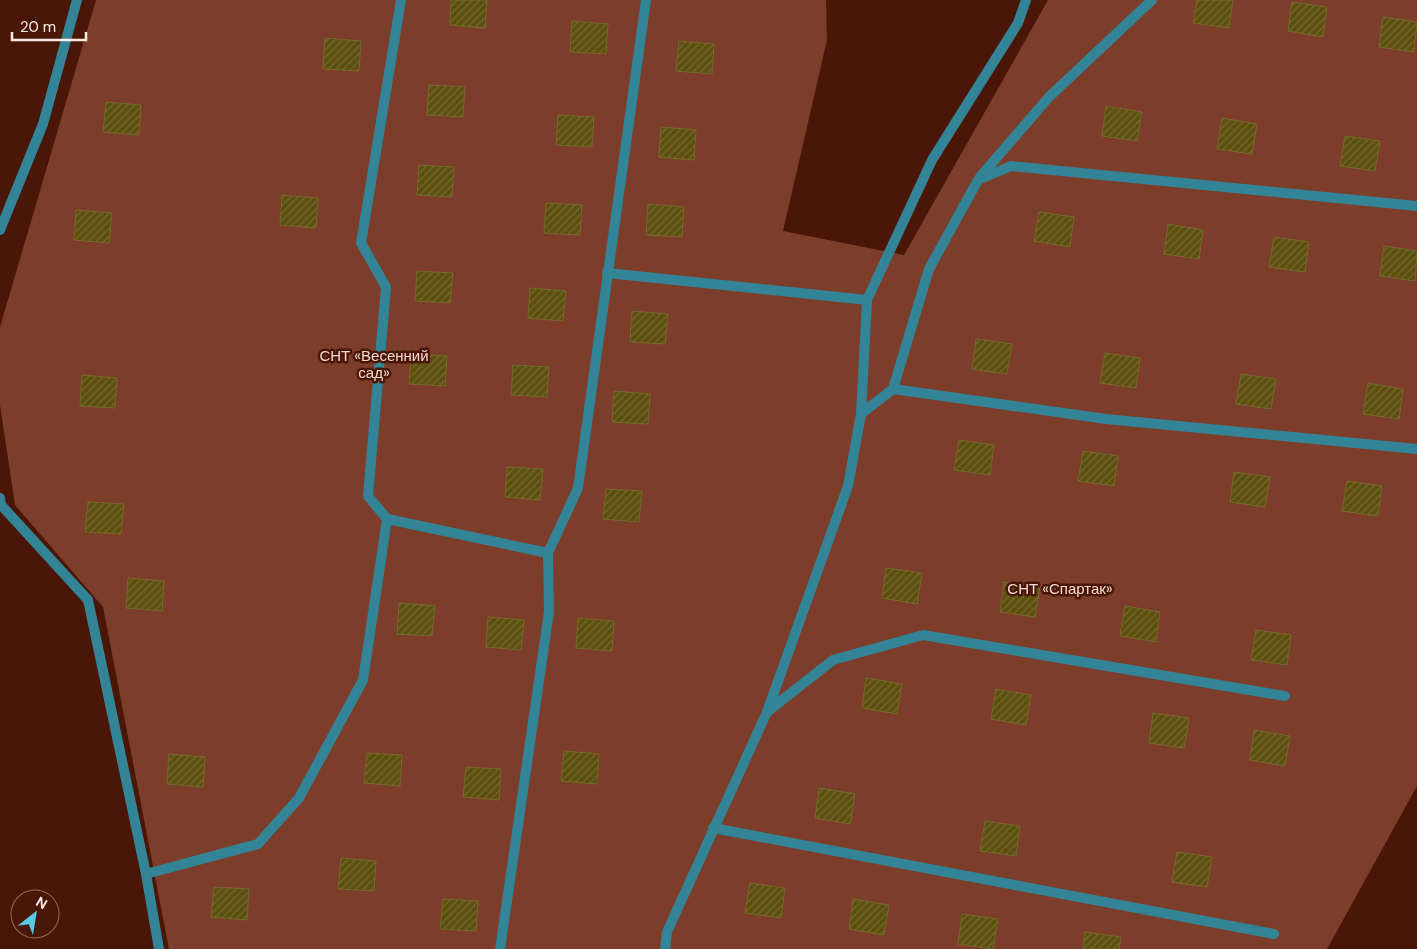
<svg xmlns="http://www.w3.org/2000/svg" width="1417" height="949" viewBox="0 0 1417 949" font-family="'DM Sans',sans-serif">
<defs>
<pattern id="building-hatch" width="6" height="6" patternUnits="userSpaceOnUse" patternTransform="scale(1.25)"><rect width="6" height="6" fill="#5d4f0d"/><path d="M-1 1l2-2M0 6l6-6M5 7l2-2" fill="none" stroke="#756830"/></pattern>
</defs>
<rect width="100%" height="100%" fill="#4a1608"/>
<path fill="#7d3d2b" d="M96,0H826L827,40L783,231L904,255L1048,0H1417V786L1327,949H169L103,607L15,505L0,405V327Z"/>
<path fill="url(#building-hatch)" stroke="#77692c" d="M451,0H487L485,28L450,25Z
M1197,0H1233L1229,28L1193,23Z
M1292,2L1327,7L1323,37L1288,31Z
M1383,17L1417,22L1414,52L1379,47Z
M572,21L608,24L606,54L570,52Z
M325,38L361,41L359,71L323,69Z
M679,41L714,44L712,74L676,71Z
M429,85L465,87L463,117L427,115Z
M106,102L141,105L139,135L103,132Z
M1106,106L1142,112L1137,141L1102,136Z
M558,115L594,117L592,147L556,145Z
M1222,118L1257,124L1252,154L1217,149Z
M661,127L696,130L694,160L659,157Z
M1345,136L1380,141L1375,171L1340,166Z
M419,165L454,167L452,197L417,195Z
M282,195L318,198L316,228L280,225Z
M546,203L582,205L580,235L544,233Z
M648,204L684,207L682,237L646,235Z
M76,210L112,213L109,243L74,240Z
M1039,212L1074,217L1070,247L1034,241Z
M1168,224L1203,230L1199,259L1164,254Z
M1274,237L1309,242L1305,272L1269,267Z
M1384,246L1417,251L1415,281L1380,276Z
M417,271L453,273L450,303L415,301Z
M530,288L566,291L563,321L528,318Z
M632,311L668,314L665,344L630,342Z
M976,339L1012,344L1007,374L972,369Z
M1105,353L1140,358L1136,388L1100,383Z
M411,354L447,356L445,386L409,384Z
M513,365L549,367L547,397L511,395Z
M1241,374L1276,379L1271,409L1236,404Z
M82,375L117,378L115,408L80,406Z
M1368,383L1403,389L1399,419L1363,414Z
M614,391L650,394L648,424L612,422Z
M959,440L994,445L990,475L954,470Z
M1083,451L1118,456L1114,486L1078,481Z
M507,467L543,469L540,500L505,497Z
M1234,472L1270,477L1265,507L1230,502Z
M1347,481L1382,486L1378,516L1342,511Z
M606,489L642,491L639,522L603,519Z
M88,502L124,504L121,534L85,532Z
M886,568L922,573L917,604L882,598Z
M128,578L164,581L162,611L126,608Z
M1004,582L1040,587L1035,617L1000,612Z
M399,603L435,606L432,636L397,634Z
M1125,606L1160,612L1156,642L1120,636Z
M488,617L524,620L521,650L486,647Z
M578,618L614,621L612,651L576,648Z
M1256,630L1291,635L1287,665L1251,660Z
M866,678L902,684L897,714L862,708Z
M996,689L1031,695L1026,725L991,719Z
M1153,713L1189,718L1184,748L1149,743Z
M1254,730L1290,736L1285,766L1250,760Z
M564,751L599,754L597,784L561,781Z
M367,753L402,755L400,786L364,783Z
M169,754L205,757L203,787L167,784Z
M466,767L501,769L499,800L463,797Z
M819,788L855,794L850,824L815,818Z
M985,821L1020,826L1016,856L980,851Z
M1177,852L1212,857L1207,887L1172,882Z
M341,858L376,861L374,891L338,889Z
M750,883L785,888L781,918L745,913Z
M214,887L249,889L247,920L211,917Z
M443,899L478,901L476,931L440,929Z
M853,899L889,905L884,935L849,929Z
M962,914L998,919L993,949L958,944Z
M1085,932L1121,937L1119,949H1083Z"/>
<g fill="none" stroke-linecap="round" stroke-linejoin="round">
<path stroke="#338497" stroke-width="10" d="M980,177L1049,97L1152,0
M607,273L867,300
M893,389L1106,419L1417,449
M861,414L893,389L929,269L978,180L1011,166L1417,206
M861,414L867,300L932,160L1018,23L1026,0
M387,519L368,496L386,287L361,243L401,0
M767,712L833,660L923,635L1285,696
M713,828L1274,934
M146,874L258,844L299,798L363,680L387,519L548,553L578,488L646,0
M500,949L549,612L548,553"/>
<path stroke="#338497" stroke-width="10" d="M0,230L43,124L77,0
M0,498L1,505L88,600L146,874L159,949
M665,949L667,932L767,712L848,486L861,414"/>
</g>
<g text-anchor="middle" stroke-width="5" stroke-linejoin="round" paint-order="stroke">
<g font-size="15" fill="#f4dad2" stroke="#4a1608">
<text x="374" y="361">СНТ «Весенний<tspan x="374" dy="17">сад»</tspan></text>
<text x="1060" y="594">СНТ «Спартак»</text>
</g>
</g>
<g transform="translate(35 914) rotate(31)"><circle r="24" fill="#4a1608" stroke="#926b60"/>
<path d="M0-4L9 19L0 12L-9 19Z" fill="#58c9e4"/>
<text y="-8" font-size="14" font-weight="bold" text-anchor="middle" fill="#ffeae4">N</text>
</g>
<path d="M12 32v8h74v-8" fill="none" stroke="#ffeae4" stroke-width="2.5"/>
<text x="20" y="32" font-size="15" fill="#ffeae4" stroke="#4a1608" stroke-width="4" paint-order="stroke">20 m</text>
</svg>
